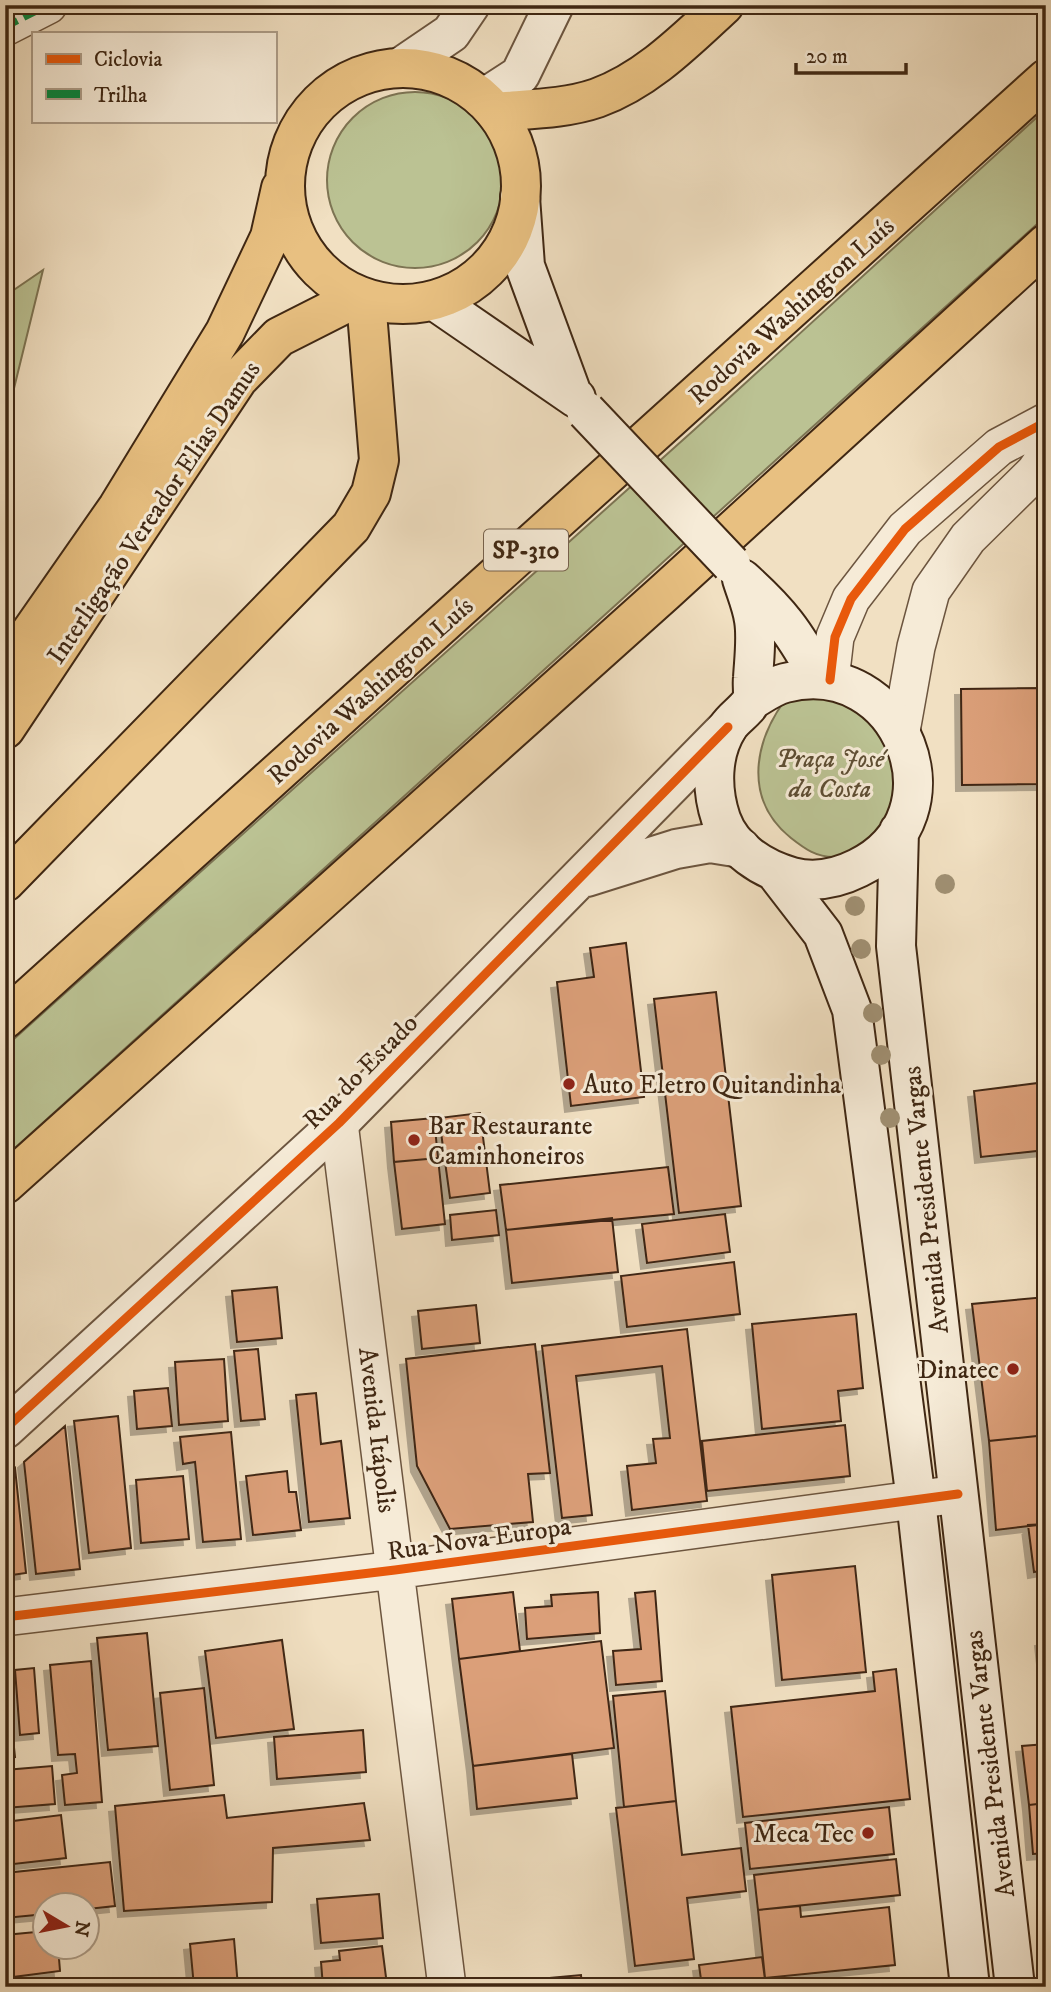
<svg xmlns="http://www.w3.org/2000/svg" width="1051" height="1992" viewBox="0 0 1051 1992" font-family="'IM FELL DW Pica',serif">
<defs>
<filter id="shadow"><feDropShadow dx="-6" dy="6" stdDeviation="0" flood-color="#0004"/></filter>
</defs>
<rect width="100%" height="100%" fill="#f1e0c2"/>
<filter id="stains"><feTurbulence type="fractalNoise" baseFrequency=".00286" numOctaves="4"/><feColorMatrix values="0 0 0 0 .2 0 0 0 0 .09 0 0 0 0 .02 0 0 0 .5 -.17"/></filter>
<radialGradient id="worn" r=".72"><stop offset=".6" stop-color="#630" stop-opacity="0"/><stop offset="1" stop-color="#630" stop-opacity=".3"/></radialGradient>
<path fill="#bbc293" stroke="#7d7453" stroke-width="2" d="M327 180a88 88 0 1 1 176 0a88 88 0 1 1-176 0Z
M1046,109V216L5,1157V1047L694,430Z
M43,270L5,425V296Z
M852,693L903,766L891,828C879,835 846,858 834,857C816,857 805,849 791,838C744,800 753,744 785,700Z"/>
<path fill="#db9f79" stroke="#3f2713" stroke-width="2" filter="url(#shadow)" d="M1046,688V784L962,785L961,689Z
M626,943L644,1097L571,1106L557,982L594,977L590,948Z
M716,992L741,1206L679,1213L654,999Z
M1046,1082V1150L981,1157L974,1091Z
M480,1113L490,1193L450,1198L439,1118Z
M434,1118L438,1158L394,1162L391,1122Z
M438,1158L445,1224L402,1229L394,1162Z
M668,1167L674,1214L506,1230L500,1185Z
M496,1210L499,1235L452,1240L450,1215Z
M725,1214L730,1252L647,1263L642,1224Z
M612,1218L618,1272L512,1283L506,1230Z
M734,1262L740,1314L627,1327L621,1276Z
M277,1287L282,1338L237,1342L232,1291Z
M1046,1297V1435L989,1441L972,1304Z
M476,1305L480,1343L422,1349L418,1311Z
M856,1314L863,1388L838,1391L841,1421L762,1429L752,1324Z
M687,1329L707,1501L632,1510L627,1466L656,1463L653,1439L670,1438L662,1366L576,1376L592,1515L562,1518L542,1346Z
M535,1344L550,1473L528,1474L533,1522L450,1529L417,1466L406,1359Z
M258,1349L265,1419L241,1421L234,1351Z
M224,1359L228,1421L179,1425L175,1362Z
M168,1388L172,1426L137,1429L134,1391Z
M316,1393L321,1444L341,1441L350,1518L309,1522L296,1395Z
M118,1416L131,1548L89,1553L74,1421Z
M845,1425L850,1476L707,1491L702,1441Z
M65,1426L80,1569L36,1574L24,1462Z
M231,1432L241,1539L203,1542L195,1462L183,1464L180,1437Z
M1046,1435V1524L996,1530L989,1441Z
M15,1468L26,1573L5,1576V1477Z
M287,1471L289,1492H296L301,1530L253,1535L246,1476Z
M183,1476L189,1539L141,1543L136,1480Z
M1046,1524V1570L1034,1572L1028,1525Z
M855,1566L866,1672L782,1680L772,1575Z
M655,1591L662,1681L616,1685L613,1651L641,1649L635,1593Z
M513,1592L520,1651L459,1659L452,1599Z
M598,1592L600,1633L527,1639L525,1608L552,1606L551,1595Z
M147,1633L158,1746L108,1750L97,1638Z
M1046,1639V1686L1041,1640Z
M282,1640L294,1729L216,1738L205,1651Z
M601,1641L614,1748L473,1766L459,1659Z
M5,1660L15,1757L5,1758Z
M91,1661L102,1802L65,1805L62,1775L77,1773L75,1754L58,1755L50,1665Z
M34,1668L39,1733L20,1735L15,1670Z
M896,1669L910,1799L743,1817L731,1707L875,1691L873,1672Z
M204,1688L214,1785L170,1790L160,1693Z
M665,1691L676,1801L624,1807L613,1696Z
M363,1730L366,1772L277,1779L274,1737Z
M1046,1744V1803L1029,1805L1022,1746Z
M572,1754L577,1798L477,1809L473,1766Z
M52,1766L55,1804L5,1808V1770Z
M224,1795L227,1818L364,1803L370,1840L273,1848L272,1902L124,1911L115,1806Z
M676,1801L682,1855L741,1848L746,1891L687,1898L694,1959L635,1966L616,1808Z
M1046,1803V1853L1033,1854L1029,1805Z
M889,1807L894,1854L750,1869L745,1823Z
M61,1815L66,1858L5,1865V1822Z
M896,1859L900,1895L758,1910L754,1875Z
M110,1862L115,1906L88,1909V1904H46V1914L5,1918V1873Z
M379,1894L383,1938L321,1943L317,1899Z
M800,1906L801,1917L889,1907L895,1965L765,1978L758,1910Z
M46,1931V1946H58L60,1971L5,1978V1935Z
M234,1939L238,1987H194L190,1944Z
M382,1946L387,1985L323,1987L321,1962L340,1960L339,1951Z
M762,1957L766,1987H702L699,1965Z
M581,1975L582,1987H496L495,1983Z"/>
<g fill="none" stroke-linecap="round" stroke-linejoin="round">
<g stroke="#6c553f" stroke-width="40">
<path id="minor" d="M5,27L48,5
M830,680L835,637L851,599L905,529L999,447L1046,422
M901,731L916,647L931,591L968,538L1035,472L1046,456
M339,1123L447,1987
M5,1617L395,1570L958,1494"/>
</g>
<g stroke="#6c553f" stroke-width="42">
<path id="tertiary" d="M401,67L451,33L470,5
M483,99L520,75L554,5
M587,877L676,849L710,843L741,848
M5,1429L339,1123L728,727"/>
</g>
<g stroke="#3f2713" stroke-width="42">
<path id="secondary" d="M520,197L525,266L572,394
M435,301L576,398
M742,579C746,592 752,606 754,620C757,638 754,660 753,678C752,684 754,693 752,699C748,710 734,717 728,727C711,754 711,789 721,819C732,850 763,869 792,877C815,883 838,878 858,868C965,816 902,653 785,683C773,686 762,694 752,700
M742,579C780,613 795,633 819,678
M899,831L896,946L1015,1987
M776,873L823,934L852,1010L916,1500L970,1987"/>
</g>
<g stroke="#3f2713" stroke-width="42">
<path id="trunk" d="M285 186a118 118 0 1 1 236 0a118 118 0 1 1-236 0Z
M5,669L118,507L225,332L270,237L281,188
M5,729L238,379L279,337L358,297"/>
</g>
<g stroke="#3f2713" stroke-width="42">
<path id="motorway" d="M495,112C529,109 565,109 597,98C647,80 686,40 724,5
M5,882L351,527L371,493L379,460L366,300
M5,1019L1046,79
M5,1184L665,592L1046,244"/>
</g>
<use href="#minor" stroke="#f6ebd7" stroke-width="37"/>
<use href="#tertiary" stroke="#f6ebd7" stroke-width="38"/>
<use href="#secondary" stroke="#f6ebd7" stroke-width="38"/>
<use href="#trunk" stroke="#e8c081" stroke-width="38"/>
<use href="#motorway" stroke="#e8c081" stroke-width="38"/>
<g stroke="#3f2713" stroke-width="42" stroke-linecap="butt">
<path id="secondary-bridge" d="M586,411L731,564"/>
</g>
<use href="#secondary-bridge" stroke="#f6ebd7" stroke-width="38"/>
<path stroke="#00873e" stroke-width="7" stroke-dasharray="14 7" stroke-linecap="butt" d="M5,27L48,5"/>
<g stroke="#f6ebd7" stroke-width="13">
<path id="cycleway" d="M830,680L835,637L851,599L905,529L999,447L1046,422
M5,1429L339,1123L728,727
M5,1617L395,1570L958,1494"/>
</g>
<use href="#cycleway" stroke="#e8590c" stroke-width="9"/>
</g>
<g fill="#a09073">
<circle cx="945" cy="884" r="10"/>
<circle cx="855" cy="906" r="10"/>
<circle cx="861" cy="949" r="10"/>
<circle cx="873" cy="1013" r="10"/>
<circle cx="881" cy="1055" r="10"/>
<circle cx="890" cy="1118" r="10"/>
</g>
<g fill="#8f2418" stroke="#f6ebd7" stroke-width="2.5">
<circle cx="569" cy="1084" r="7"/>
<circle cx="414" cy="1140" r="7"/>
<circle cx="1013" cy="1369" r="7"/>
<circle cx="868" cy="1833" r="7"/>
</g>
<g text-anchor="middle" stroke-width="6" stroke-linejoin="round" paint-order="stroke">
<rect fill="#f6ebd7" stroke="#76624e" stroke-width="2" x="484" y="529.5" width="84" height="41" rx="5"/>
<g font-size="24" font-weight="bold" fill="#3f2713">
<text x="526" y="558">SP-310</text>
</g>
<g font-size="26" fill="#3f2713" stroke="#f6ebd7">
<text transform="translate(791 310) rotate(-42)" y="9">Rodovia Washington Luís</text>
<text transform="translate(153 512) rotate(-56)" y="9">Interligação Vereador Elias Damus</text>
<text transform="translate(370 690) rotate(-42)" y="9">Rodovia Washington Luís</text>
<text transform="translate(360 1071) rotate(-45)" y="9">Rua do Estado</text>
<text transform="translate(925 1200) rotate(-96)" y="9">Avenida Presidente Vargas</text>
<text transform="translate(378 1430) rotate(83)" y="9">Avenida Itápolis</text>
<text transform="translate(479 1538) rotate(-8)" y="9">Rua Nova Europa</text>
<text transform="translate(989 1764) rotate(-97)" y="9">Avenida Presidente Vargas</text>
</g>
<g font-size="26" font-style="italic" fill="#5e4e33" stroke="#f6ebd7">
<text x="830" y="767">Praça José<tspan x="830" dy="30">da Costa</tspan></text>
</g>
<g font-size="26" fill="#3f2713" stroke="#f6ebd7" text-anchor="start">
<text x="583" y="1093">Auto Eletro Quitandinha</text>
<text x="428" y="1134">Bar Restaurante<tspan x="428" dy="30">Caminhoneiros</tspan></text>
<text x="999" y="1378" text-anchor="end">Dinatec</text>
<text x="854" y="1842" text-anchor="end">Meca Tec</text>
</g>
</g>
<rect width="1051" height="1992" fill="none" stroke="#f1e0c2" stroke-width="28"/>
<rect x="7" y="7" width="1037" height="1978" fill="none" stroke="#3f2713" stroke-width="3.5"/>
<rect x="14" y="14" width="1023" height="1964" fill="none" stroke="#3f2713" stroke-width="2"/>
<rect x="32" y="32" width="245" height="91" fill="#f6ebd7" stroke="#ad9d89" stroke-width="2"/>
<rect x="46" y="54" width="35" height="10" fill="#e8590c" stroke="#ad9d89" stroke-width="2"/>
<text x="94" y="66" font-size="21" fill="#3f2713">Ciclovia</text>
<rect x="46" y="89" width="35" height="10" fill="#00873e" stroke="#ad9d89" stroke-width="2"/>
<text x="94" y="102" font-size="21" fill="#3f2713">Trilha</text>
<g transform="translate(66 1926) rotate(100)"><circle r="33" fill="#f6ebd7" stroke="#ad9d89" stroke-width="2"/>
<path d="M0-5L12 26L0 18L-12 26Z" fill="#8f2418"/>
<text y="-10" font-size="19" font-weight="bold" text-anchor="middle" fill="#3f2713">N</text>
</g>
<path d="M796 63v10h110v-10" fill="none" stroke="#3f2713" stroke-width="3.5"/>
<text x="806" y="63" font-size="21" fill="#3f2713" stroke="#f6ebd7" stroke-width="5" paint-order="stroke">20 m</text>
<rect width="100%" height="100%" filter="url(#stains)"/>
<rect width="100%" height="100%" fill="url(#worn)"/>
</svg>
